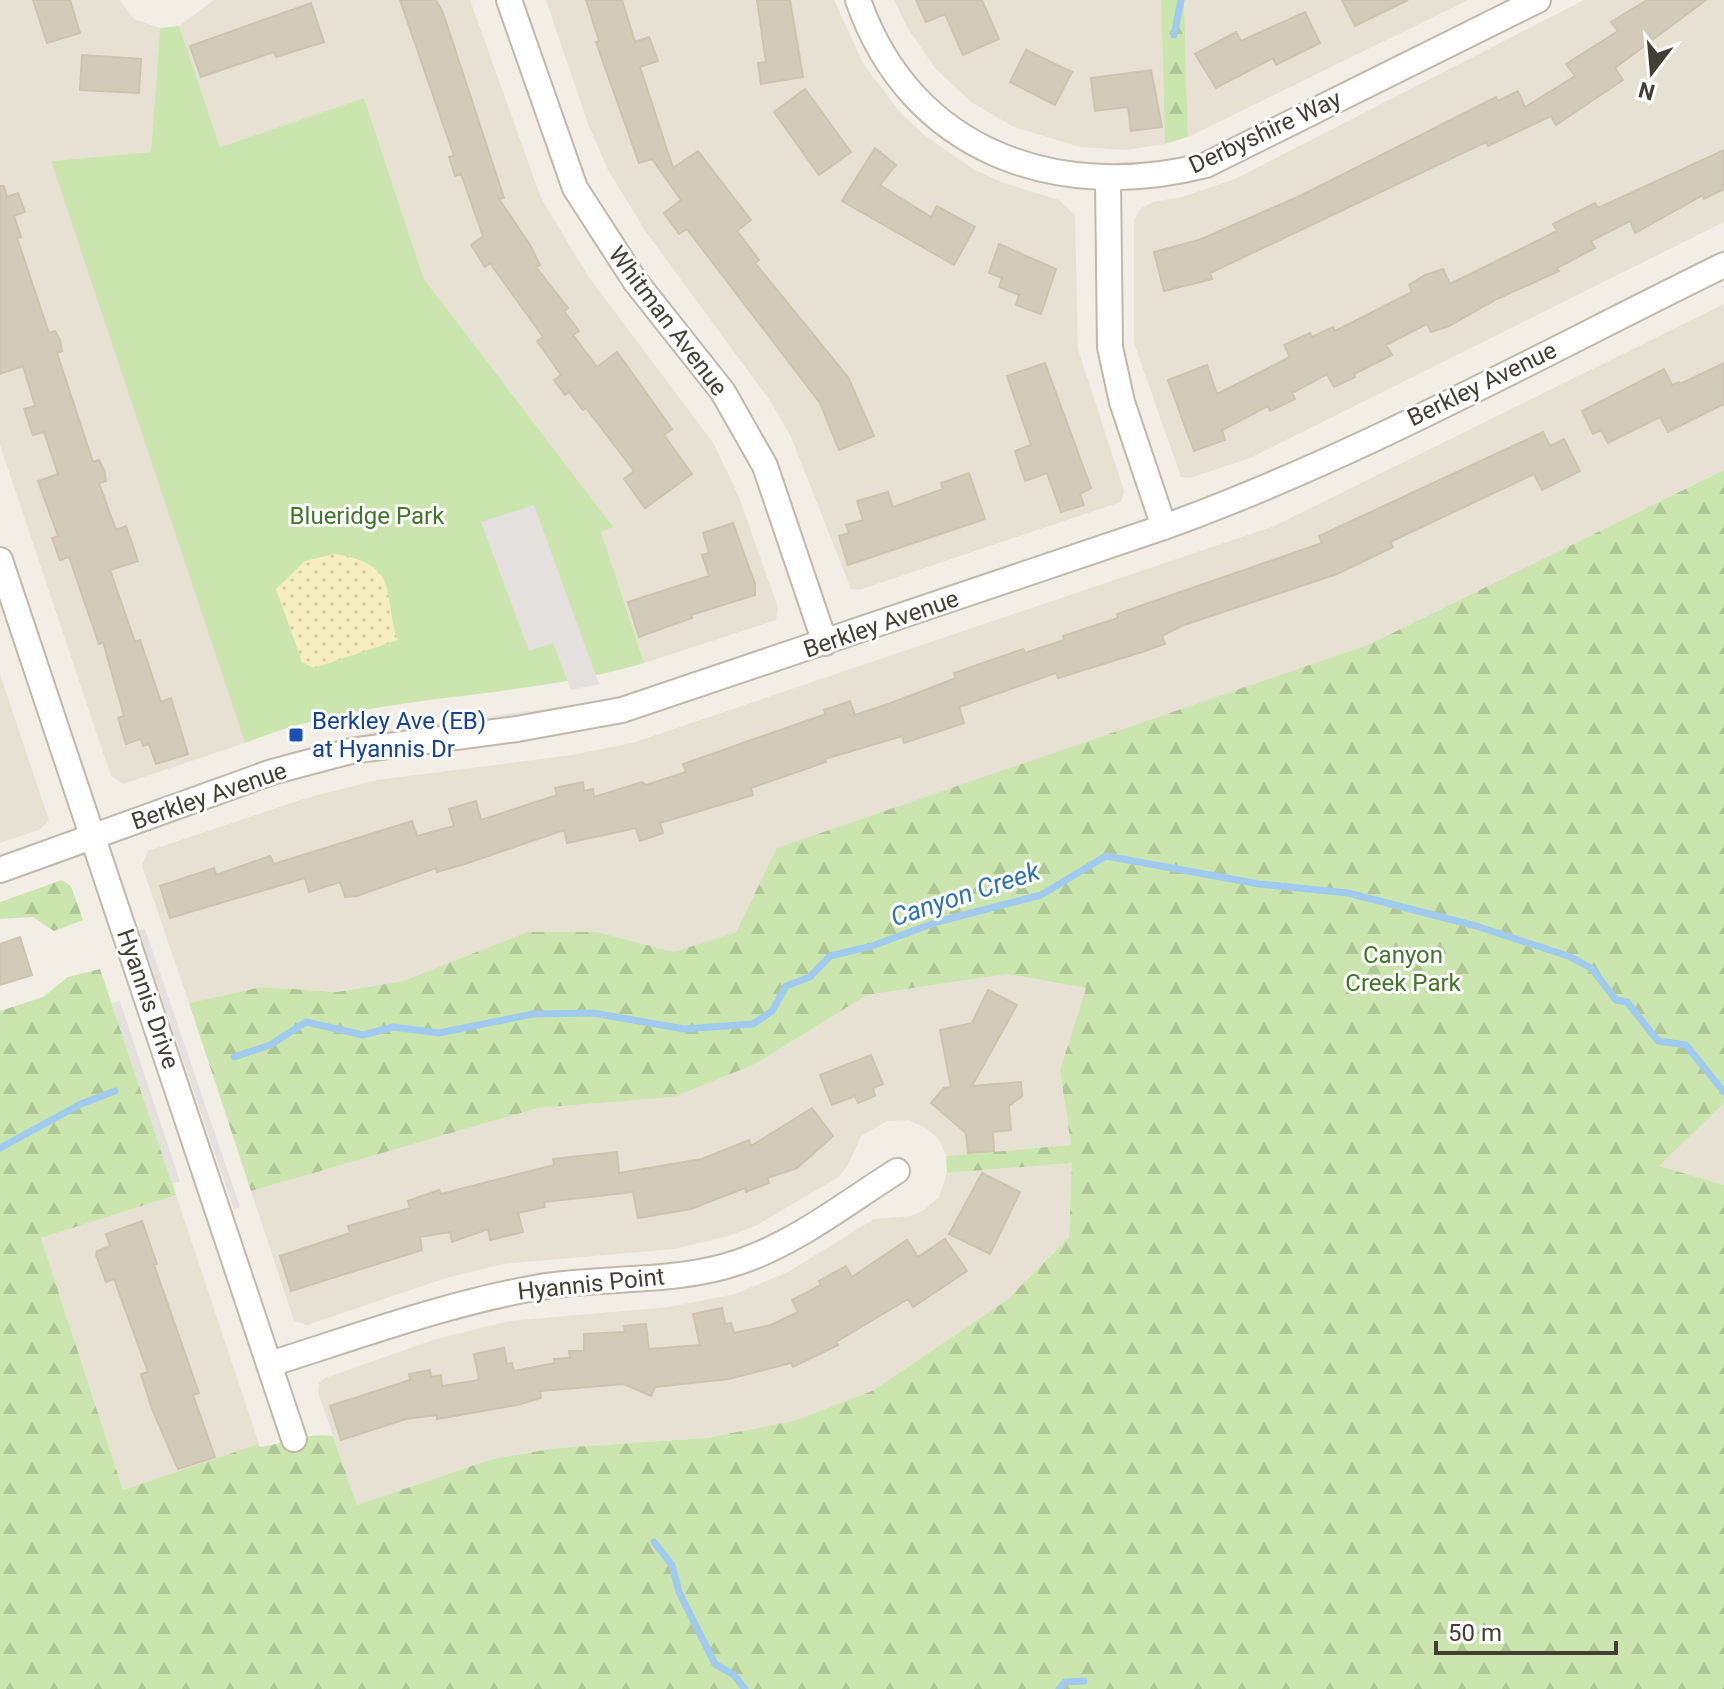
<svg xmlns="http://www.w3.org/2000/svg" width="1724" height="1689" viewBox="0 0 1724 1689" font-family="Roboto,sans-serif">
<defs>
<pattern id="forest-firs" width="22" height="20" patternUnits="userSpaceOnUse" patternTransform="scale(2)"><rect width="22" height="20" fill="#cae6ae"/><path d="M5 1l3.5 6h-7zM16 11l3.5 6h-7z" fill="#afc696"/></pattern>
<pattern id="sand-dots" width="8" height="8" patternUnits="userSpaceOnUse" patternTransform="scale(2)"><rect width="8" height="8" fill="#f6edc0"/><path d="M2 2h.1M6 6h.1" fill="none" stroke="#d4cca6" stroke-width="1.8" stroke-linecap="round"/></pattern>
</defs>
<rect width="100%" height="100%" fill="#f2eee5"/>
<path fill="#e6e1d3" d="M0,0H119L134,19L160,28L151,152L51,161L245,743L123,784L111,776L0,445Z
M214,0H470L541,198L588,276L714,444L739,497L778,608L776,620L644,663L601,532L612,527L424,279L364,98L220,147L179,26Z
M546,0H834L864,65L900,112L923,134L973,169L1001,182L1059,200L1075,215L1078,349L1124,491L1121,502L859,590L851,589L791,437L771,402L646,232L608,170L588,124Z
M894,0H1161L1165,144L1126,150L1080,147L1014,127L971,102L935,68L907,27Z
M1184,0H1468L1188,137Z
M1584,0H1724V222L1250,458L1190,478L1181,477L1134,343V221L1140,209L1153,202L1182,197L1235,179Z
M1724,304V470L1370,644L778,848L736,932L674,952L597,932H527L403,981L337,992L262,987L189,1003L142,866L148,851L303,799L377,780L572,755L632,743L1274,526Z
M0,674L49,820L41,829L0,843Z
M1007,974L1086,988L1060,1070L1071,1145L947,1156L938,1139L926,1128L908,1120L887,1121L861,1136L847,1167L837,1178L755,1226L729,1236L674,1249L503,1264L446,1278L307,1325L294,1321L251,1191L538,1108L674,1097L755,1064L867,995Z
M1724,1103V1185L1658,1166Z
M1073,1163L1069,1237L1007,1300L872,1391L793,1421L706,1438L557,1448L492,1459L357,1505L318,1392L319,1383L325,1378L433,1340L509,1321L669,1307L735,1294L788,1272L874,1219L910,1216L924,1210L939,1197L947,1173Z
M176,1195L259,1444L123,1490L41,1238Z"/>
<path fill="#cae6ae" d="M179,26L220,147L364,98L424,279L613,527L601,532L644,663C513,702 374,691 245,743L51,161L151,152L160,28Z"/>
<path fill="url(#forest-firs)" d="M1161,0H1184L1188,137L1165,144Z
M1724,470V1103L1659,1166L1724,1185V1689H0V1011L43,997L68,977L100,969L176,1195L41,1238L123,1490L258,1444L260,1447C287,1443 307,1432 333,1436L357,1505L492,1459L557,1448L706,1438L793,1421L872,1391L1007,1300L1069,1237L1072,1163L947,1173L946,1156L1071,1145L1060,1070L1086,988L1007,974L867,995L755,1064L674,1097L538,1108L251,1191L189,1003L262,987L337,992L403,981L527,932H597L674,952L736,932L777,848L1370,644Z
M62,880L71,886L83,920L54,931L33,917L0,919V902Z"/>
<path fill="url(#sand-dots)" d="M335,554C402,565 382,594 398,640L314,668L302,662L276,589L305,561Z"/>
<path fill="#e3e0dd" d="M534,505L599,684L571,690L553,643L529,651L481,522Z
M560,707L561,712L334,746L333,741L386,730Z
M145,929L240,1207L234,1209L139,931Z
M120,1001L180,1181L172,1184L112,1004Z"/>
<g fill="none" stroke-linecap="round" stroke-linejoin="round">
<path stroke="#a1cbee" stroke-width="7" d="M1174,35L1181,0
M234,1057L270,1045L306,1022L363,1035L393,1027L439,1033L533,1014L593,1013L684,1029L753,1024L772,1011L786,986L810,977L830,956L872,946L937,922L1041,895L1106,856L1259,884L1348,893L1476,926L1571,957L1592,969L1616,1000L1627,1002L1658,1041L1686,1045L1724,1092
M0,1148L81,1104L115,1091
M654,1542L672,1565L679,1592L715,1664L734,1675L745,1689
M1059,1689L1065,1682L1084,1681"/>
</g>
<path fill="#d3cbba" stroke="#cec3ae" stroke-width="2" d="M33,0H70L80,33L47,43Z
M400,0H436L443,13L504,198L499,199L530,245L540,265L536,267L568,308L564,311L579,331L573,335L597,367L617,352L672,429L664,435L692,474L645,508L624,479L634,471L586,408L583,410L569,392L565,395L554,380L561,375L537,341L543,337L490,263L485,267L471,245L483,236L461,174L455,176L449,157L454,156Z
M586,0H622L635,42L649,37L658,61L640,67L673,168L698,151L751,220L737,231L759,260L755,263L848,377L874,436L839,450L820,403L687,229L679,234L664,213L681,200L652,159L639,163L596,42L599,41Z
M757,0H790L803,77L761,84L758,63L766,62Z
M916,0H982L999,39L963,55L945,14L926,22Z
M1342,0H1408L1355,26Z
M1647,0H1706L1615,68L1623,80L1556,125L1551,116L1488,146L1486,142L1210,273L1212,279L1164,291L1154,252L1199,240L1302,195L1496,97L1498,101L1518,91L1525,107L1575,76L1566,64L1618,31L1611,22Z
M311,3L324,42L276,57L274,52L201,77L190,46Z
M1305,12L1320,43L1276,65L1273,58L1216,88L1195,54L1236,32L1241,41Z
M1026,50L1072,72L1055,105L1010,82Z
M82,55L141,59L139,93L80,90Z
M1151,70L1162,127L1131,131L1128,107L1095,111L1091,78Z
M805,89L851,152L819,175L774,112Z
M875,148L896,165L880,185L931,217L937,206L975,227L954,265L842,201Z
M1724,150V189L1704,199L1703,195L1635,233L1630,221L1591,241L1595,248L1557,268L1559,271L1497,299L1449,326L1431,332L1427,324L1386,345L1392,355L1354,374L1355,377L1334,387L1327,374L1292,393L1295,399L1270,411L1268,406L1222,430L1225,440L1194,451L1168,380L1207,365L1217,394L1290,357L1284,345L1310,333L1312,337L1333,327L1335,331L1412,292L1409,285L1425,275L1443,269L1450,284L1557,231L1553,224L1595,203L1598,208Z
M0,186H4L7,197L18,193L25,212L14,216L21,237L17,238L49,333L55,331L60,340L62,351L57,353L93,462L99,460L104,470L106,481L99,483L116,530L126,526L138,561L110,570L135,642L140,640L161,702L171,698L188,754L156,764L149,744L143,746L141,739L126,744L118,718L124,716L103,642L99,644L69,557L60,560L52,538L58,536L38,481L58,474L44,432L33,435L24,409L35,406L23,366L0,374Z
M999,244L1056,269L1041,314L1016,305L1019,295L999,287L1002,278L989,273Z
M1045,363L1091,488L1080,494L1084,505L1061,512L1047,473L1025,481L1015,451L1031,445L1007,376Z
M1724,363V404L1668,432L1660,417L1608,443L1601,430L1593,434L1582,411L1664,369L1672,385L1679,382L1680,384Z
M1543,432L1550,446L1564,439L1580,471L1542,490L1534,474L1390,542L1393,547L1337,574L1181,626L1162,636L1165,644L1142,652L1058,678L1056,673L959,707L964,723L904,743L902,736L825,759L826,762L751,788L753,795L660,823L663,833L640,841L636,828L567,843L564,830L465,864L437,872L436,868L357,896L345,897L340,882L309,892L305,878L170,918L160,886L214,868L216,875L270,856L274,864L412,821L417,836L454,826L449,809L476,801L481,820L557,795L555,788L583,782L584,791L593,789L594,797L642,782L646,785L686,772L683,764L826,714L824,710L850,701L855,715L891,703L956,678L954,673L1023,649L1025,653L1064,640L1063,636L1118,618L1117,614L1322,543L1319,536Z
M969,473L985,519L848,565L839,536L849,533L846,525L863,520L857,501L888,492L893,507L943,489L941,483Z
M733,523L755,584V595L691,615L692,618L639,637L628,602L709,576L702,555L709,553L703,533Z
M20,937L32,975L0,985V944Z
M988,990L1017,1005L972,1086L1021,1082L1022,1096L1009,1106L1011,1130L993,1132L994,1151L968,1153L966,1133L931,1103L944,1088L951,1087L940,1030L972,1023Z
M871,1055L883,1084L873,1088L875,1096L858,1103L855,1096L832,1105L820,1075Z
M812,1108L833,1136L797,1168L767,1178L769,1183L746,1192L745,1188L691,1209L638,1218L633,1192L544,1202L545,1207L518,1213L523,1232L490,1240L488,1229L452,1242L450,1232L420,1237L422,1250L291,1291L280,1256L350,1233L348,1226L410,1208L408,1201L439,1190L441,1194L554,1165L553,1159L617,1152L619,1173L702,1159L749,1140L751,1146Z
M982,1173L1020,1192L990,1254L949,1234Z
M142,1221L157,1264L154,1265L199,1393L193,1395L215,1457L178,1469L152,1409L141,1374L148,1372L114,1279L106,1282L96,1255L97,1251L110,1246L106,1234Z
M945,1239L967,1271L913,1307L908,1299L836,1342L838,1345L793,1367L791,1363L729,1379L655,1387L651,1396L624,1384L540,1391L541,1398L517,1405L437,1419V1415L406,1419L341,1440L330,1406L410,1380L409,1374L430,1370L431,1377L441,1375L442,1386L479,1380L474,1354L504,1348L507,1364L512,1363L514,1371L555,1363L554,1359L570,1358L569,1351H584V1334L625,1332L624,1326L646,1324L649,1349L700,1345L693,1314L722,1308L725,1324L731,1323L734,1333L771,1325L798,1312L792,1300L821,1285L819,1281L846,1266L852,1277L907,1240L918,1257Z"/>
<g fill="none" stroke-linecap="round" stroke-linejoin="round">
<g stroke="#c0b9aa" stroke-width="28">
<path id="street" d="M509,0L575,188L635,281L723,392L765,466L825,643
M858,0C911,153 1059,203 1206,165L1538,0
M1108,180L1110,347L1122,402L1164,527
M0,560L294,1439
M0,870L272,772L351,751L517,729L622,710L1164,527C1358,457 1540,355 1724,265
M270,1364C359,1336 448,1303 540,1287C606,1276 675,1284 739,1262C796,1243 846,1203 897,1171"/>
</g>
<use href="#street" stroke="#fff" stroke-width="24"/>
</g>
<rect fill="#1a4fb4" stroke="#fff" stroke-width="3" x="288" y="727" width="16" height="16" rx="4"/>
<g text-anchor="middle" stroke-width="6" stroke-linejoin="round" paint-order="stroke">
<g font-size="24" fill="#443f34" stroke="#fff">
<text transform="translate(1265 132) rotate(-25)" y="8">Derbyshire Way</text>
<text transform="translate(668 321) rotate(53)" y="8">Whitman Avenue</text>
<text transform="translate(1482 384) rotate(-26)" y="8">Berkley Avenue</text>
<text transform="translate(881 624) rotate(-19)" y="8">Berkley Avenue</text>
<text transform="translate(209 796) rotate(-19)" y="8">Berkley Avenue</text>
<text transform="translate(148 999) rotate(71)" y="8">Hyannis Drive</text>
<text transform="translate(591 1284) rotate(-6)" y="8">Hyannis Point</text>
</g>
<g font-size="24" fill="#42742a" stroke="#fff">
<text x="367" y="524">Blueridge Park</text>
<text x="1403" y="963">Canyon<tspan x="1403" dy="28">Creek Park</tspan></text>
</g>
<g font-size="24" fill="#164399" stroke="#fff" text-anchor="start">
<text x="312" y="729">Berkley Ave (EB)<tspan x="312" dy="28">at Hyannis Dr</tspan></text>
</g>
<g font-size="26" font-style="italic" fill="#3172ad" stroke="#fff">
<text transform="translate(965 894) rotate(-18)" y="9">Canyon Creek</text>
</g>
</g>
<g transform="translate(1652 72) rotate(196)" stroke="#ffffff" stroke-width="6" paint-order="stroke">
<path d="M0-6L14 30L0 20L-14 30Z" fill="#443f34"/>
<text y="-12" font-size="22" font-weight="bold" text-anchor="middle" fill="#443f34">N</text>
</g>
<path d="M1436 1641v12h180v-12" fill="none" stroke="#443f34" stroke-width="4"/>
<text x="1448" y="1641" font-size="24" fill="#443f34" stroke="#ffffff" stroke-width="6" paint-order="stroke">50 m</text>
</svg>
